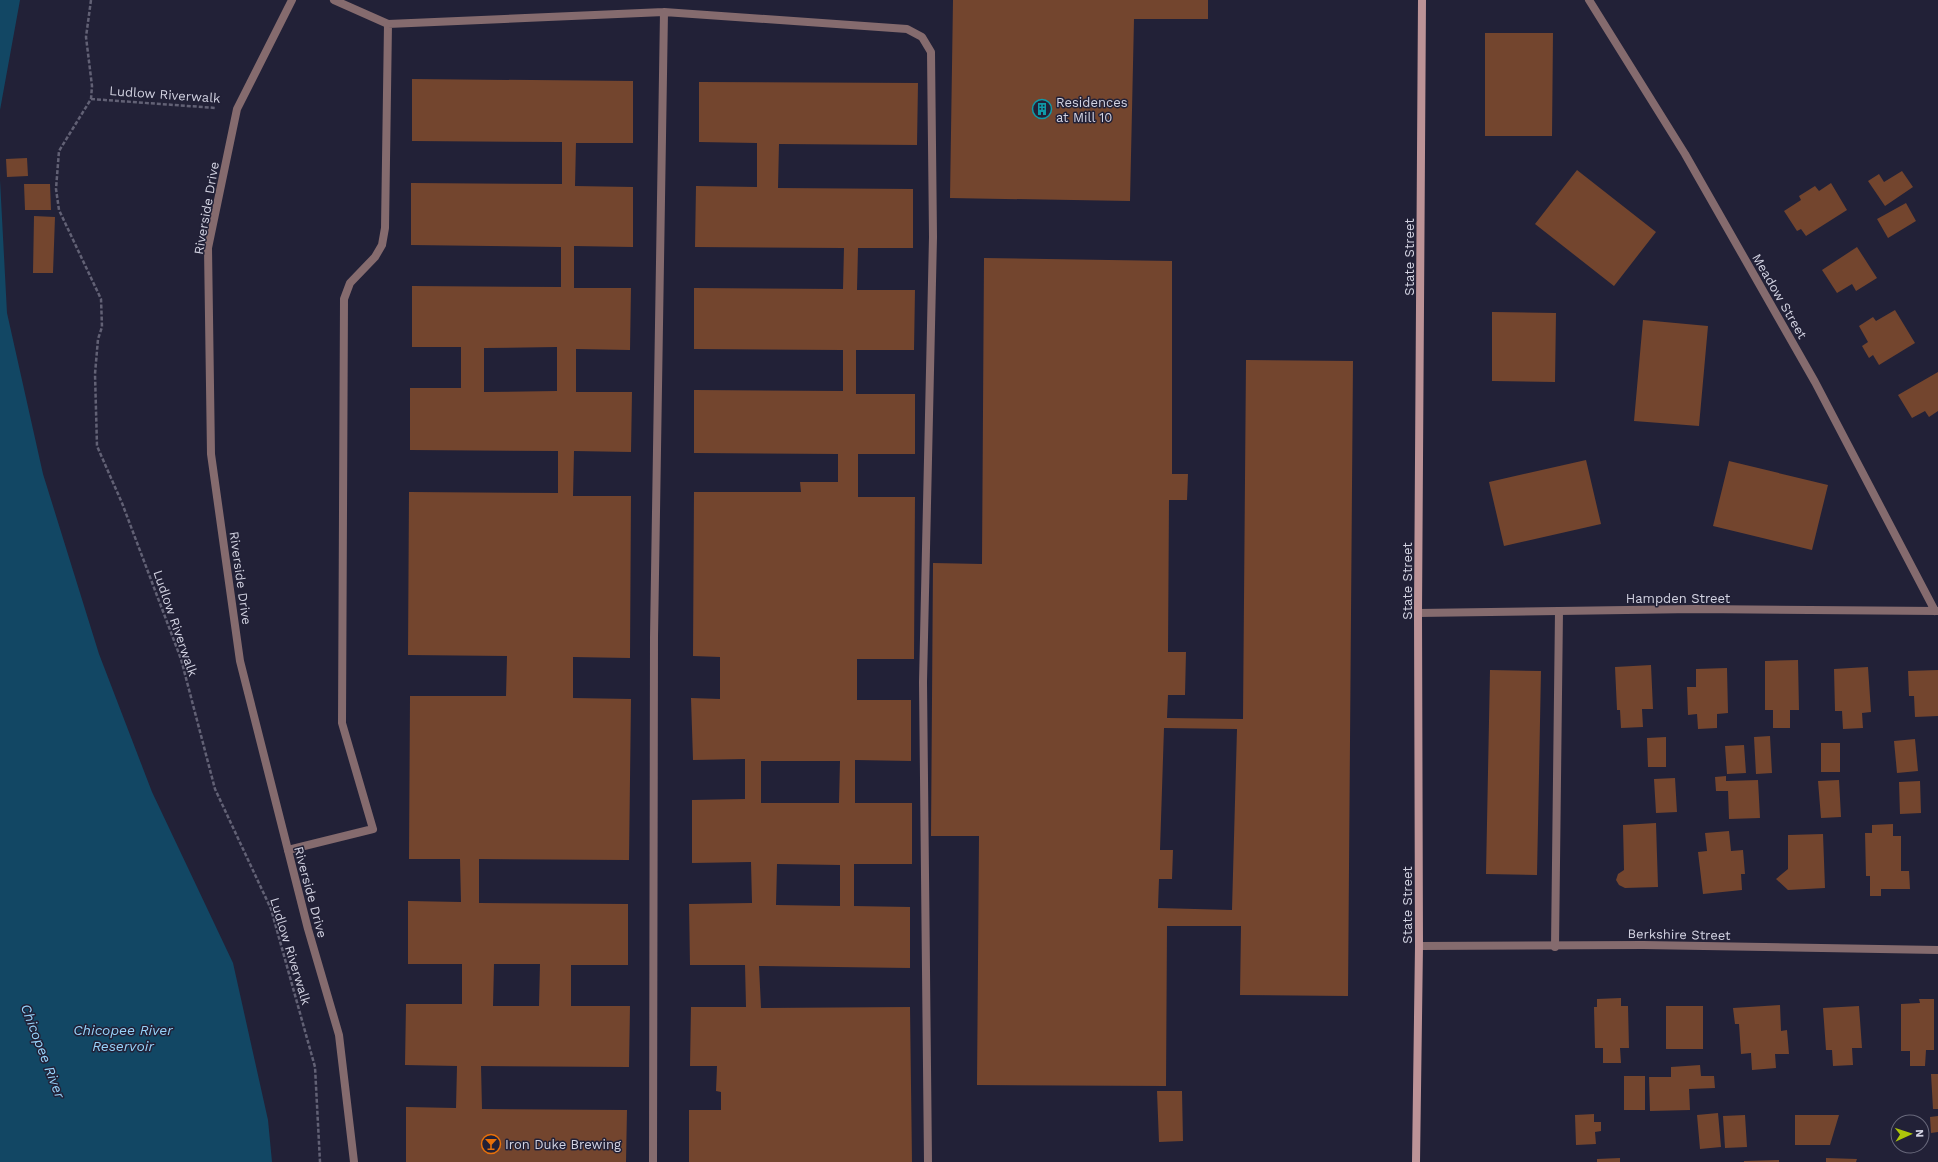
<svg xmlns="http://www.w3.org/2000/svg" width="1938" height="1162" viewBox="0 0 1938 1162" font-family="'Work Sans',sans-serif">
<rect width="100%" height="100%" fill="#222137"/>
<path fill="#124764" d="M0,0H20L0,110Z
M0,180L7,313L43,474L99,654L152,792L233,963L268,1120L272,1162H0Z"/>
<path fill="#73452e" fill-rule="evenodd" d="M953,0H1208V19H1134L1130,201L950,198Z
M1485,33H1553L1552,136H1485Z
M412,79L633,81V143H576L575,186L633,187V247L574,246V288H631L630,350L576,349V392H632L631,452L574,451L573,496H631L630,658L573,657V698L631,699L629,860L479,859V903L628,904V965H571V1006H630L629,1067L481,1066L482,1109L627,1110L626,1162H406V1107L456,1108L457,1066L405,1065L406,1004H462V964H408V901L461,902L460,859H409L410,696H506L507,656L408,655L409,492L558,493V451L410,450V388H461V347H412V286L561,287V247L411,245V183L562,184V142L412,141ZM557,347V391L484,392V348ZM494,964H540L539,1006H493Z
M699,82L918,83L917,145L779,144L778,188L913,189V248H858L857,290H915L914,350H856V394H915V454H858V497H915L914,659H857V700H911V761L855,760V803H912V864H854V906L910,907V968L759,966L761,1008L910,1007L912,1162H689V1110H721V1092L716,1091L717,1066H690L691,1007H746L745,965H690L689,904L752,903L751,862L692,863V800L745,799V759L693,760L691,698L720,699V657L693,656L694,492H801L800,482H838V454L694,453V390L843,391V350L694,349V288L843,289L844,248L695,247L696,186L757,187V143L699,142ZM761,761H840L839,803H761ZM777,864L840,865V906L776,905Z
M27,158L28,176L7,177L6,159Z
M1577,170L1656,232L1614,286L1535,224Z
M1902,171L1913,187L1885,206L1868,181L1879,174L1884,182Z
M1831,183L1847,210L1806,236L1801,229L1797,231L1784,211L1801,200L1799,196L1815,186L1819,191Z
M24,184H50L51,210H25Z
M1906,203L1916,221L1888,238L1877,219Z
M34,216L55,217L53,273H33Z
M1857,247L1877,278L1856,291L1852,284L1837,293L1822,270Z
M984,258L1172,261V474H1188L1187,500H1169L1168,652H1186L1185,695H1168L1167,718L1243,719L1246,360L1353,361L1348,996L1240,995L1241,926H1167L1166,1086L977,1085L979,836H931L933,563L982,564ZM1164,728L1237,729L1232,910L1158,908L1159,879H1172L1173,850H1160Z
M1895,310L1915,343L1879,365L1873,355L1869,358L1862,346L1868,342L1859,326L1873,317L1876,321Z
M1492,312L1556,313L1555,382L1492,381Z
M1643,320L1708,326L1699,426L1634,421Z
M1938,372V411L1929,417L1925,411L1912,418L1898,395Z
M1586,460L1601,524L1504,546L1489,482Z
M1729,461L1828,485L1812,550L1713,526Z
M1798,660L1799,710H1790V728H1773V710H1765V661Z
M1651,665L1653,709H1642L1643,727L1621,728L1620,710H1617L1615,667Z
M1868,667L1871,712L1862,713L1863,728L1843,729L1842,711H1835L1834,669Z
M1727,668L1728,713L1717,714V728L1698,729L1697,714L1688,715L1687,687H1696V669Z
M1490,670L1541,671L1537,875L1486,874Z
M1938,670V716L1915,717L1914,696H1909L1908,671Z
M1770,736L1772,773L1756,774L1754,737Z
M1666,737V767H1648L1647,738Z
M1915,739L1918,771L1897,773L1894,741Z
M1821,743H1840V772H1821Z
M1744,745L1746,773L1727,774L1725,746Z
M1726,776V781L1758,780L1760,818L1729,819L1728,791H1716L1715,777Z
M1675,778L1677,812L1656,813L1654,779Z
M1839,780L1841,817L1821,818L1818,781Z
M1920,781L1921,813L1900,814L1899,782Z
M1656,823L1658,887L1625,888L1619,885L1616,880L1618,874L1624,870L1623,825Z
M1893,824V836H1901V871H1909L1910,889H1881V896H1870V876H1866L1865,833H1872V825Z
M1729,831L1731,851L1743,850L1745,874H1741L1742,890L1703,894L1698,852L1707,851L1705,833Z
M1823,834L1825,888L1788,890L1776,879L1788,869V835Z
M1621,998V1006H1628L1629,1048H1620L1621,1063H1603V1048H1595L1594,1007H1597V999Z
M1919,999H1934V1050H1926L1925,1066H1910V1051H1901V1004L1920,1003Z
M1780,1005L1781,1031L1787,1030L1789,1054H1775L1776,1068L1752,1070L1751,1053L1741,1054L1739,1024H1735L1733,1008Z
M1666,1006H1703V1049H1666Z
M1859,1006L1862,1048H1852L1853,1065L1833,1066L1832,1050H1826L1823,1008Z
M1700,1065L1701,1076H1714L1715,1088L1689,1089L1690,1110L1650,1111L1649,1077H1671V1067Z
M1931,1074H1938V1109H1933Z
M1624,1076H1645V1110H1624Z
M1157,1091H1182L1183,1141L1159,1142Z
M1718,1113L1721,1147L1700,1149L1697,1115Z
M1594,1114V1122H1601V1131L1595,1132L1596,1144L1576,1145L1575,1115Z
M1745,1115L1747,1147L1725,1148L1723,1116Z
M1795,1115H1839L1830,1145H1795Z
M1938,1116V1132L1931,1133L1930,1117Z
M1620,1158V1162H1597V1159Z
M1826,1158L1857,1159L1856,1162H1826Z
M1779,1160V1162H1744V1161Z"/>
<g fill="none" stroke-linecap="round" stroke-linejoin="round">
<path stroke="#626175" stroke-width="2.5" stroke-dasharray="4 2" stroke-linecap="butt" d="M91,0L86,37L92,86L91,99L59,151L56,189L59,210L101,299L102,327L98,339L95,374L97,446L122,503L181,659L215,789L271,909L315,1067L320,1162
M91,99L216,108"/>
<path stroke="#856b6e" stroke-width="8" d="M334,0L388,24L664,12L654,637L653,1162
M664,12L907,29L922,37L931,52L933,237L923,682L928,1162
M288,850L373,829L342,723L344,299L350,283L375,257L382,245L385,228L388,24
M1555,947L1559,611"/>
<path stroke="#856b6e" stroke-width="8" d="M292,0L237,109L208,248L211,454L240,661L308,929L339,1035L354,1162
M1589,0L1685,154L1815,382L1935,611
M1418,613L1695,609L1938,611
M1419,946L1643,945L1938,950"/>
<path stroke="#bc9397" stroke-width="8" d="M1416,1162L1419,946L1418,613L1422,0"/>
</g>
<defs>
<g id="building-ring" transform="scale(1)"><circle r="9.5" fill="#222137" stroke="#0f9aa8" stroke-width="1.5"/><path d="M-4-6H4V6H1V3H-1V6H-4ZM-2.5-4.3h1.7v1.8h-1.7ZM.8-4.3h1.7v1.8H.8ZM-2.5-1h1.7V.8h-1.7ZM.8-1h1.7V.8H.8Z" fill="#0f9aa8"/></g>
<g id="bar-ring" transform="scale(1)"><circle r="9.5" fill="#222137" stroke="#e8710a" stroke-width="1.5"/><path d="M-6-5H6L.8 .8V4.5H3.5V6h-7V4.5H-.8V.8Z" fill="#e8710a"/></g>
</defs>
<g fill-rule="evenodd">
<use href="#building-ring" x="1042" y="109"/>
<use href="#bar-ring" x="491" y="1144"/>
</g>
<g text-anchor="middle" stroke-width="3" stroke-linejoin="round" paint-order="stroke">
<g font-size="13" fill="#d2d2e1" stroke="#222137">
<text transform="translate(165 94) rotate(4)" y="5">Ludlow Riverwalk</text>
<text transform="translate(206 208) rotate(-80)" y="5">Riverside Drive</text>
<text transform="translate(1409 257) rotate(-90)" y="5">State Street</text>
<text transform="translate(1780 296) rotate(60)" y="5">Meadow Street</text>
<text transform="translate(241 578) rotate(82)" y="5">Riverside Drive</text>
<text transform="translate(1407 581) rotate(-90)" y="5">State Street</text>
<text x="1678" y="603">Hampden Street</text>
<text transform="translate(176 623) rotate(71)" y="5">Ludlow Riverwalk</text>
<text transform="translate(311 892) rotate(75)" y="5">Riverside Drive</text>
<text transform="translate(1407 905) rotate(-90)" y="5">State Street</text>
<text transform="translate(1679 934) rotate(1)" y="5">Berkshire Street</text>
<text transform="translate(291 951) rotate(73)" y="5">Ludlow Riverwalk</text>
</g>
<g font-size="13" fill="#d2d2e1" stroke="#222137" text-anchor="start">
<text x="1056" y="107">Residences<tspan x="1056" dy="15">at Mill 10</tspan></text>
<text x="505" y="1149">Iron Duke Brewing</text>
</g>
<g font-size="14" font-style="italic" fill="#96d2f9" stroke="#222137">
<text x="123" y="1035">Chicopee River<tspan x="123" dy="16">Reservoir</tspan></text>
<text transform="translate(43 1051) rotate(69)" y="5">Chicopee River</text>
</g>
</g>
<g transform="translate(1910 1134) rotate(87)"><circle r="19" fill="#222137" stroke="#68687b"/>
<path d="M0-3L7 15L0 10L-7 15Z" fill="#aec60a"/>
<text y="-6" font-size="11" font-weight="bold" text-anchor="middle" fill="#d2d2e1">N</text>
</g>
</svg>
